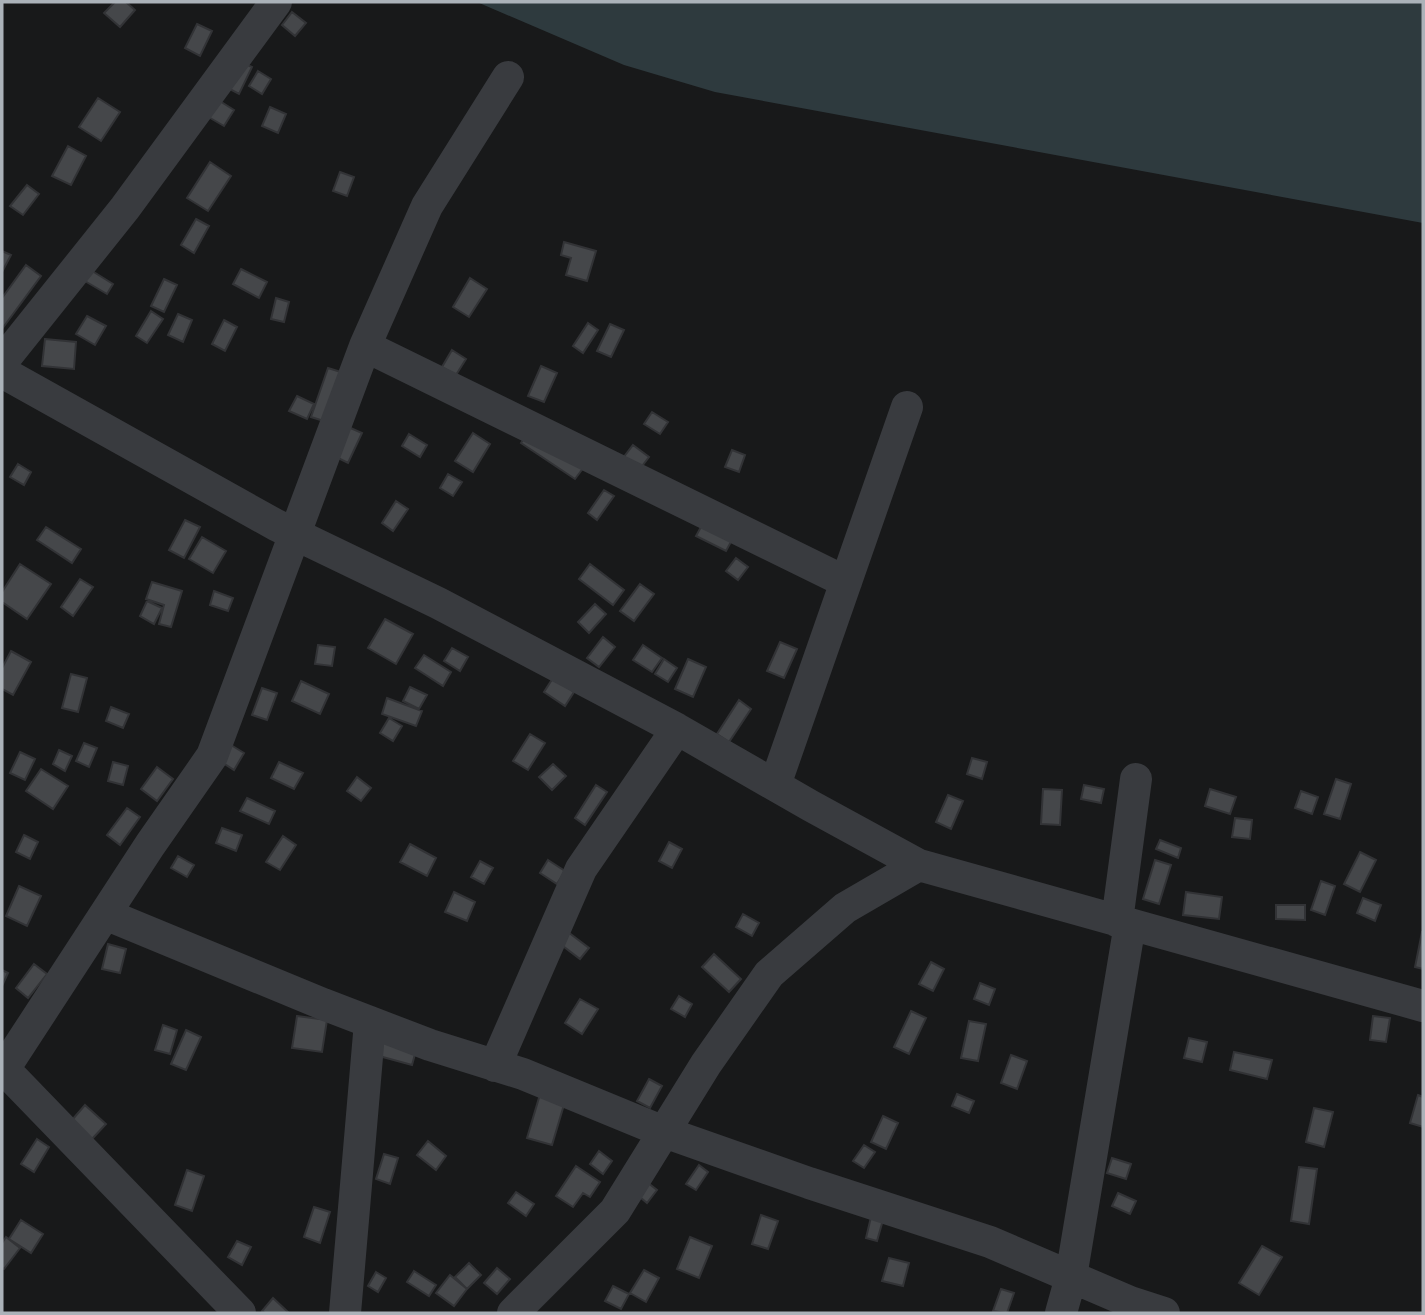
<svg xmlns="http://www.w3.org/2000/svg" width="1425" height="1315" viewBox="0 0 1425 1315" font-family="Figtree,sans-serif">
<rect width="100%" height="100%" fill="#18191a"/>
<path fill="#2e3a3e" d="M477,2H1423V223L715,92L624,65Z"/>
<path fill="#45474a" stroke="#323336" stroke-width="2" d="M115,2H126L135,10L120,27L104,13Z
M292,12L306,23L295,36L282,25Z
M197,24L212,31L200,56L185,48Z
M236,60L252,67L239,94L224,86Z
M258,71L271,79L262,94L249,86Z
M98,98L120,112L101,141L79,127Z
M215,98L234,110L224,126L205,115Z
M270,107L286,114L278,133L262,126Z
M68,146L86,156L71,185L52,176Z
M210,162L231,176L208,211L187,198Z
M340,172L354,177L347,196L333,191Z
M27,185L39,194L23,215L10,206Z
M196,219L209,226L194,253L181,245Z
M564,242L596,251L587,281L566,275L571,258L561,255Z
M2,251L11,255L2,272Z
M26,265L41,276L2,329V298Z
M89,269L113,284L107,294L83,280Z
M241,269L267,282L259,298L233,284Z
M470,278L487,289L469,317L453,307Z
M164,279L177,285L164,312L151,306Z
M276,298L289,302L284,322L271,319Z
M151,311L163,319L147,343L136,336Z
M178,314L192,320L183,342L168,335Z
M87,316L106,326L95,345L76,334Z
M224,320L237,327L225,351L212,344Z
M588,323L598,330L583,353L573,346Z
M610,324L624,330L611,357L597,351Z
M45,339L76,342L74,369L42,366Z
M452,350L466,359L456,375L442,367Z
M541,366L557,373L544,402L528,396Z
M328,368L344,373L327,422L311,417Z
M297,396L314,404L307,419L289,411Z
M652,412L668,422L660,434L644,424Z
M346,426L362,433L348,463L332,455Z
M530,430L584,467L575,479L521,443Z
M473,433L490,444L473,472L455,461Z
M409,434L427,445L420,457L402,446Z
M633,445L649,457L639,470L623,458Z
M732,450L745,455L739,472L725,467Z
M18,464L31,472L24,485L10,477Z
M448,474L462,482L453,496L440,488Z
M604,490L614,496L597,520L588,513Z
M396,501L408,509L393,531L382,523Z
M185,520L200,527L184,558L169,550Z
M702,525L732,540L726,551L696,536Z
M46,527L81,549L72,563L37,540Z
M202,537L226,551L213,573L189,559Z
M736,558L748,567L738,580L726,571Z
M20,564L51,584L27,619L2,602V592Z
M590,564L624,590L613,605L579,579Z
M80,579L93,587L73,616L61,607Z
M152,582L182,591L171,627L159,624L164,605L146,599Z
M640,584L654,594L634,621L620,611Z
M214,591L233,598L228,611L210,605Z
M147,601L162,608L154,624L140,616Z
M595,604L606,614L589,633L578,622Z
M385,619L413,634L396,664L368,648Z
M603,637L615,647L599,667L587,658Z
M780,642L797,649L784,678L767,671Z
M318,645L335,647L332,666L315,664Z
M643,645L662,658L652,672L633,660Z
M452,648L468,657L460,671L444,661Z
M11,651L31,662L13,695L2,689V668Z
M424,655L451,672L443,686L415,668Z
M664,659L677,668L668,682L655,674Z
M688,659L706,667L693,697L675,689Z
M71,674L87,678L78,712L62,708Z
M553,678L574,692L565,706L544,692Z
M301,681L329,694L320,714L292,701Z
M410,687L427,695L419,709L403,701Z
M262,688L277,693L267,720L252,715Z
M387,698L422,711L416,726L382,714Z
M739,700L751,709L729,742L717,734Z
M111,707L129,714L123,728L106,721Z
M389,718L402,726L393,741L380,733Z
M530,734L545,743L528,770L513,761Z
M84,743L97,748L89,767L76,761Z
M231,745L244,753L234,770L220,761Z
M59,750L72,756L65,771L53,764Z
M20,752L35,759L25,780L10,773Z
M972,758L987,762L982,779L967,774Z
M113,762L128,766L123,785L108,781Z
M279,762L303,773L294,789L271,778Z
M553,764L566,776L552,790L539,777Z
M157,767L173,779L157,801L141,789Z
M41,769L68,786L53,809L26,791Z
M357,777L371,788L361,801L347,791Z
M1336,779L1351,784L1340,819L1324,814Z
M596,785L607,792L585,825L575,818Z
M1084,785L1104,789L1101,803L1081,799Z
M1043,789L1062,790L1060,825L1041,824Z
M1210,789L1236,797L1230,814L1205,806Z
M1301,791L1318,797L1312,814L1295,808Z
M948,795L963,801L951,829L936,822Z
M247,798L275,811L269,824L240,811Z
M127,808L140,817L120,845L107,835Z
M1235,818L1252,820L1250,839L1232,837Z
M222,828L242,835L236,851L216,843Z
M24,835L38,842L30,859L16,852Z
M283,836L296,845L280,870L266,862Z
M1160,840L1181,848L1178,858L1156,849Z
M669,842L682,849L672,868L659,861Z
M410,844L436,858L427,876L400,862Z
M1360,852L1376,860L1360,892L1344,884Z
M178,856L194,865L187,877L171,868Z
M548,860L565,871L557,884L540,873Z
M1155,860L1171,865L1159,904L1143,899Z
M480,861L493,868L484,884L471,877Z
M1321,881L1335,886L1325,915L1311,910Z
M19,886L41,896L27,926L6,916Z
M454,892L475,902L467,921L445,912Z
M1186,892L1222,897L1219,919L1183,915Z
M1363,898L1381,905L1375,921L1357,913Z
M1276,905H1305V920L1276,919Z
M743,914L759,923L752,936L736,927Z
M564,929L589,948L580,959L555,940Z
M1422,932H1423V969L1415,967Z
M108,944L126,949L120,973L102,969Z
M714,954L741,979L729,992L702,967Z
M931,962L944,969L933,991L919,984Z
M34,964L47,974L28,998L16,988Z
M2,970L8,973L2,986Z
M980,983L995,989L989,1005L974,999Z
M679,996L692,1004L685,1017L671,1009Z
M580,999L598,1009L582,1034L565,1023Z
M911,1011L926,1018L909,1054L894,1047Z
M297,1016L327,1020L322,1052L292,1048Z
M1373,1016L1390,1018L1386,1042L1370,1040Z
M969,1021L986,1024L978,1061L961,1058Z
M163,1025L177,1030L170,1054L155,1050Z
M186,1030L201,1037L186,1070L171,1064Z
M384,1038L417,1047L412,1065L379,1056Z
M1189,1038L1207,1042L1202,1062L1184,1058Z
M1234,1052L1272,1060L1267,1079L1230,1070Z
M1011,1055L1027,1061L1017,1089L1001,1083Z
M649,1079L662,1086L650,1108L637,1101Z
M541,1091L566,1098L552,1145L527,1138Z
M957,1094L974,1101L969,1113L952,1106Z
M1418,1095L1423,1097V1127L1410,1123Z
M85,1105L106,1124L92,1139L72,1120Z
M1314,1108L1333,1112L1324,1147L1306,1142Z
M883,1116L898,1123L886,1149L871,1142Z
M37,1139L49,1147L34,1172L21,1164Z
M428,1141L446,1156L436,1170L417,1155Z
M864,1145L875,1152L864,1168L853,1161Z
M599,1151L612,1161L603,1174L590,1164Z
M384,1154L398,1158L390,1184L376,1179Z
M1112,1158L1131,1164L1126,1179L1107,1173Z
M699,1165L708,1172L696,1190L686,1184Z
M576,1166L600,1182L590,1197L583,1193L573,1207L556,1196Z
M1299,1167L1317,1169L1309,1224L1291,1221Z
M187,1170L204,1176L192,1211L175,1205Z
M643,1179L657,1190L647,1203L634,1192Z
M516,1192L534,1204L526,1216L508,1203Z
M1118,1193L1136,1201L1130,1214L1112,1206Z
M314,1207L330,1212L320,1243L304,1237Z
M761,1215L778,1221L768,1249L752,1244Z
M871,1217L883,1220L877,1241L866,1238Z
M21,1220L43,1234L31,1253L9,1239Z
M6,1237L20,1248L4,1269L2,1268V1243Z
M690,1237L712,1246L699,1278L677,1269Z
M237,1241L251,1247L242,1265L228,1257Z
M1262,1246L1282,1257L1259,1295L1239,1283Z
M889,1258L909,1263L903,1286L882,1281Z
M469,1263L481,1275L467,1289L455,1277Z
M497,1268L510,1279L497,1294L484,1283Z
M644,1270L659,1278L646,1302L630,1293Z
M414,1271L436,1285L429,1296L407,1282Z
M376,1272L386,1278L378,1292L368,1286Z
M450,1275L467,1289L454,1306L436,1293Z
M613,1286L629,1294L621,1309L605,1301Z
M1001,1289L1014,1293L1007,1313L993,1311Z
M273,1298L289,1313H265L262,1311Z"/>
<g fill="none" stroke-linecap="round" stroke-linejoin="round">
<path stroke="#393b3f" stroke-width="32" d="M365,346L846,582
M2,362L125,208L276,2
M2,372L276,525L438,603L677,729L811,806L919,865L1423,1006
M775,785L907,407
M105,914L323,1004L430,1045L523,1074L664,1132L809,1183L990,1242L1130,1302L1164,1313
M1117,921L1136,779
M495,1066L581,869L677,729
M2,1067L240,1313
M4,1069L150,845L212,756L365,346L427,206L508,77
M345,1313L370,1022
M513,1313L615,1211L706,1064L769,974L845,908L919,865
M1061,1313L1071,1277L1130,924"/>
</g>
<rect width="1425" height="1315" fill="none" stroke="#abb2b9" stroke-width="7"/>
</svg>
